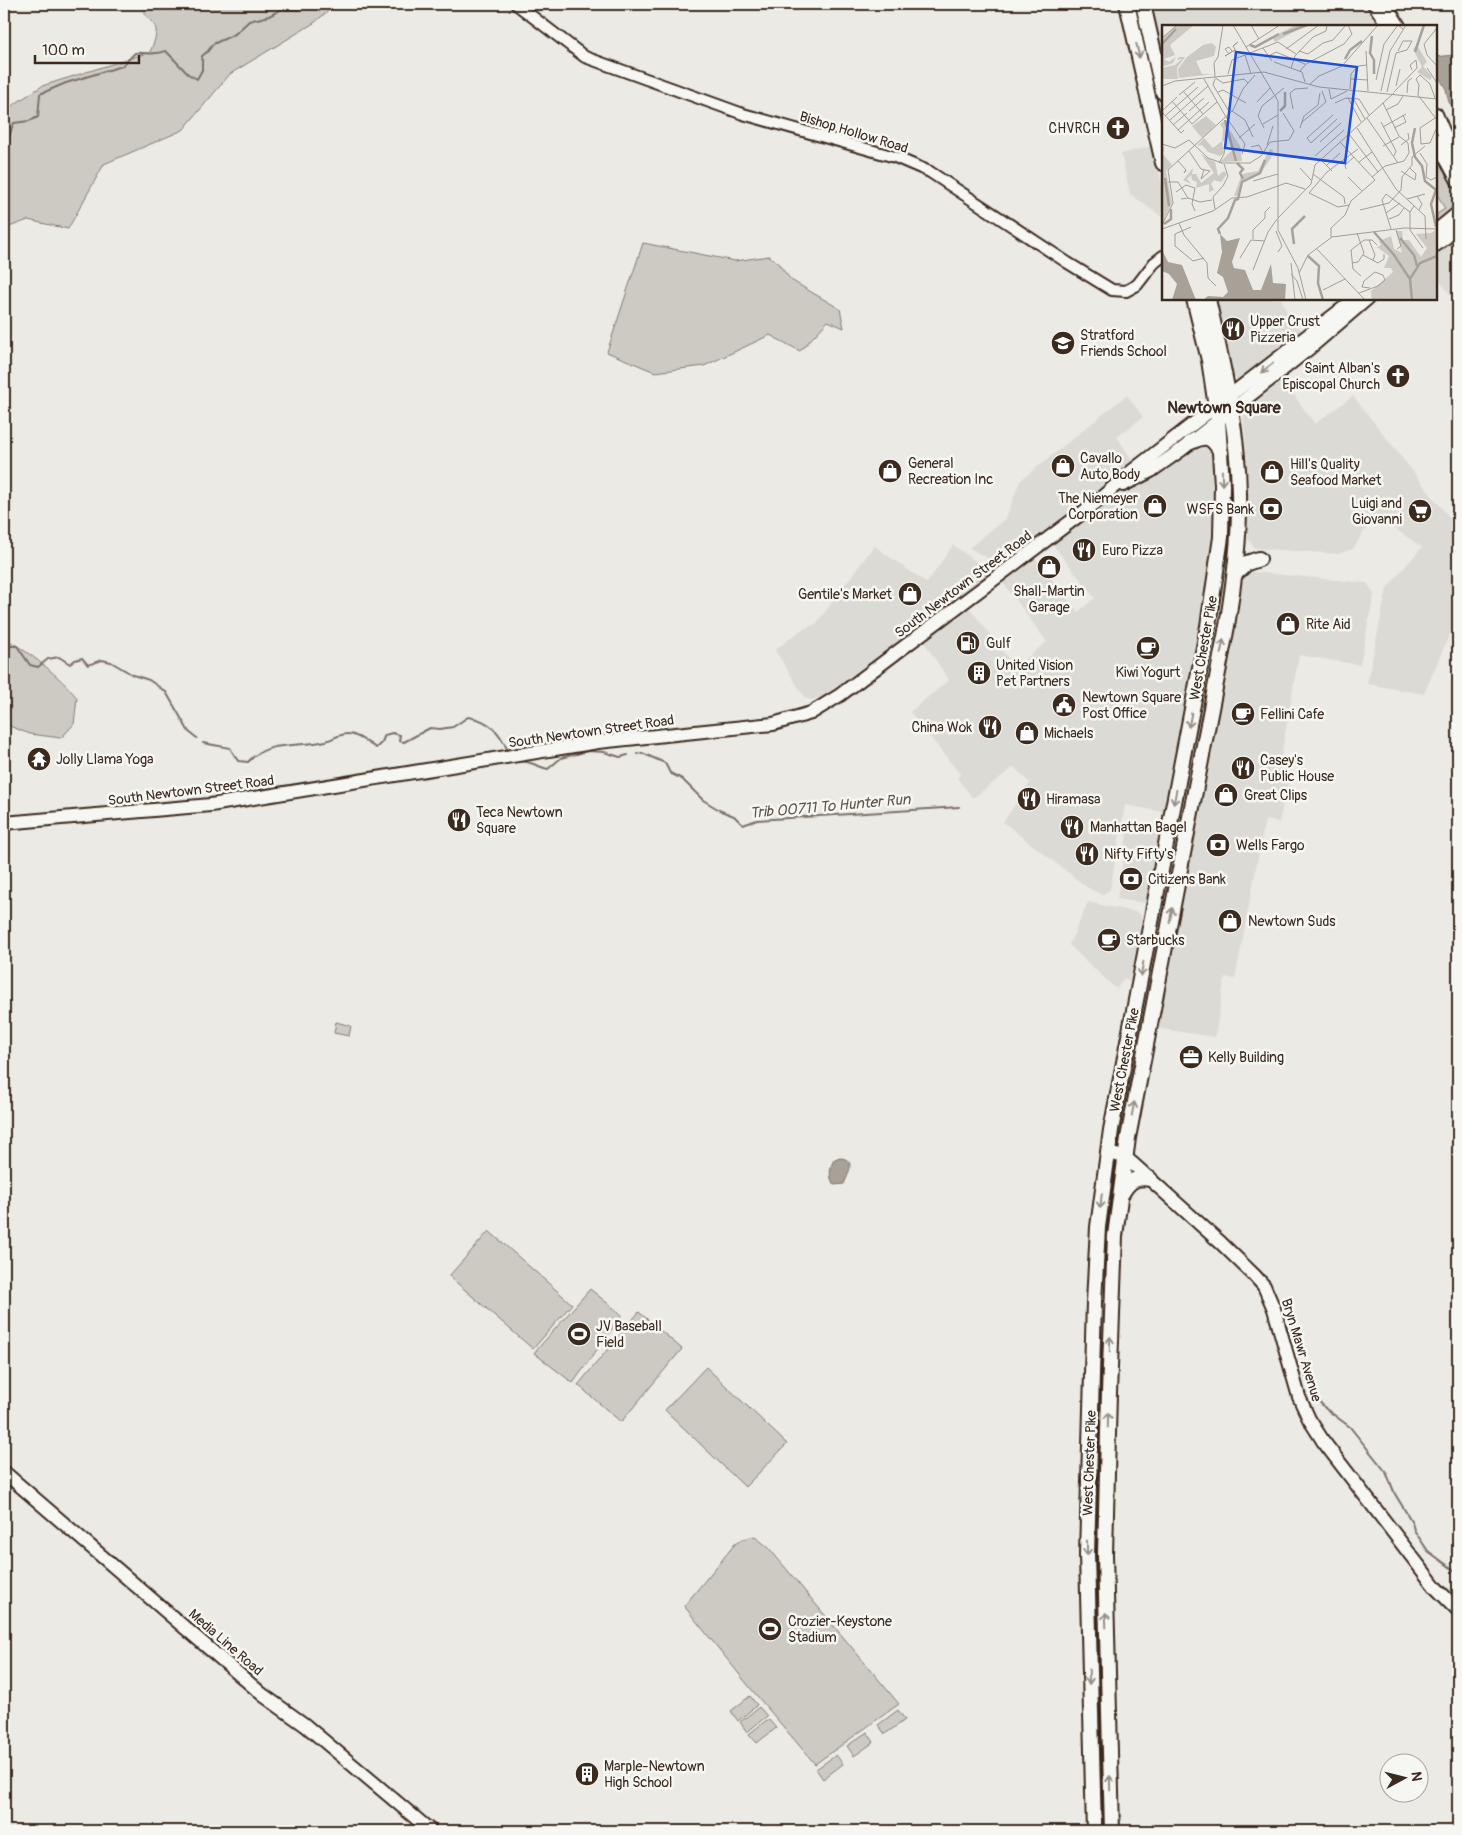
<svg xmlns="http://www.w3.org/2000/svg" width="1462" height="1835" viewBox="0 0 1462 1835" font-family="Pangolin,sans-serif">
<rect width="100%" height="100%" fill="#ebeae5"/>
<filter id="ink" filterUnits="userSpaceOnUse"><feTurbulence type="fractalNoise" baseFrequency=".02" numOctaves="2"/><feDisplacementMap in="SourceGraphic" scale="10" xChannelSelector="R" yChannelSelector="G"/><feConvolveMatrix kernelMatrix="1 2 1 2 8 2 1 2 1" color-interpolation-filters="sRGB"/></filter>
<g filter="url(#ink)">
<path fill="#dcdad4" d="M1149,4H1369L1384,26H1163V68Z
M1153,146L1163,189L1162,217L1130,194L1121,154Z
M1458,234V305L1436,276V250Z
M1213,299H1281L1288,314L1304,334L1243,379H1236L1225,355Z
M1282,379L1315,424L1353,396L1452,521L1458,518V614L1424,694L1367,684L1387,588L1422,547L1386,523L1371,520L1353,549L1338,554L1255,548L1248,540L1247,458L1243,416L1250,404Z
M1127,395L1143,417L1117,437L1135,464L1004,567L969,548L1006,518L1020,481Z
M1201,442L1212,446L1213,545L1198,635L1164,812L1125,805L1110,890L1102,895L1088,888L1003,822L1030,783L1014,767L973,798L957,778L960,774L910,712L949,680L924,642L968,606L1015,667L1047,642L1001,580L1033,556L1078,612L1095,598L1051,542L1114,494L1131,486Z
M953,545L995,575L942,608L824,696L811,700L805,698L775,650L801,630L816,624L874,546L927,583Z
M1243,571L1367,583L1374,594L1360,665L1299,655L1279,768L1291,771L1279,822L1265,820L1235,979L1225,977L1215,1037L1155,1028Z
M1129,821L1162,829L1149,899L1146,903L1117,899Z
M1088,902L1139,913L1141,916V924L1130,981L1124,978L1117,988L1114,987L1069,945Z"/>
<path fill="#cdcac4" stroke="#847a71" d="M140,4H336L314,23L230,74L183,130L104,164L68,229L28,220L4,229V111L42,86L150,52C165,18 149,29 140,4Z
M1436,156L1440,159C1446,170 1462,194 1457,207C1453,214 1442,221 1436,226L1437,214L1445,209L1436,192Z
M643,243L735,261L769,256L776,261L791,280L840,309L844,328L828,321L800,351L770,335L704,366L655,372L607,352Z
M4,638C27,650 62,678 77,698L74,724L61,738L30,734L4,724Z
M336,1022L351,1026L349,1036L334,1033Z
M489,1231L572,1304L533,1349L449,1276Z
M590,1289L622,1315L573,1383L534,1353Z
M639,1312L682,1349L621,1422L578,1385Z
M706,1367L787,1444L745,1487L665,1410Z
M754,1536L768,1547L899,1704L815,1764L752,1690L684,1606L735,1544L743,1539Z
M750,1696L757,1705L738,1721L731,1711Z
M759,1707L767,1716L747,1732L740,1722Z
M898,1710L905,1720L885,1734L878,1725Z
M768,1719L776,1728L757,1743L749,1734Z
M867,1732L874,1742L854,1756L847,1746Z
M836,1755L843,1764L823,1779L816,1769Z"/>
<path fill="#a8a198" stroke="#7c7167" d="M1453,55L1458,56V116L1454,106L1449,103L1446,89L1436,72V57Z
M840,1158C857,1159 848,1174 844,1184L834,1185C829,1178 829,1167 834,1160Z"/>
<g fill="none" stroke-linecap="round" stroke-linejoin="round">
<path stroke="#7c7167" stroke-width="2" d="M323,4L325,5L328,4
M4,145L7,144C10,136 11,128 14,123L29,121L38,117L40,94L66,83L122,66L135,53C149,52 152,56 166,51L188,74L197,79L202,70V56L208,51L213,44L235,34L249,21L269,16L282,9L298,10L304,4
M4,650L8,646H17L30,665L38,667L48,659L59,657L70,664L75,660L82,658L88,665L102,660L111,662L133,675L149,680L166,692L189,732L197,738
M203,743L230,748L238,761L248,762C268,739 299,748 326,741C333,739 339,734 348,734C358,734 367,743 376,748L382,742L385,735L392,733L400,735L399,741L404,742L430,728L440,729L453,727L468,717C489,720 500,732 508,751
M637,754L642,753L665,763L670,773L682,779L703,800L721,811L734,816L743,825L757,820L959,807
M516,762C530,760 535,766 548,769L561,758L588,751L604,752L620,757L628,755
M1303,1363L1306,1377L1314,1396L1326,1409L1350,1427L1386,1472L1395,1494L1412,1522L1414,1530L1428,1551L1458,1573"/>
<g stroke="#3b2a1e" stroke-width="14">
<path id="minor" d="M516,4L585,57L743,114L895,157L930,172L1068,263L1112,290L1126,291L1137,285L1154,263L1163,256"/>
</g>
<g stroke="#3b2a1e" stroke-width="16">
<path id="major" d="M1374,4L1389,26
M1385,4L1399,26
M1436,114L1458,166
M1436,140L1458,181
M1436,231L1458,213
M1436,245L1458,228
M1123,485L1151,471L1181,450L1311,347L1367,299
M4,823L211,805L598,742L773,724L811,713L840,695L1094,504L1132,471L1355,299
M1107,1153L1125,1157L1132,1163L1221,1243L1254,1275L1264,1286L1274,1309L1299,1397L1309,1419L1323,1441L1436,1588L1458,1610
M4,1472L263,1695L305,1725L431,1831"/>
</g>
<g stroke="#3b2a1e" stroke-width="18">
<path id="highway" d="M1127,4L1163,163
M1143,4L1163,92
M1191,442C1207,434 1212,437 1221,452
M1235,574L1247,563L1259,559
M1121,1195C1128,1182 1135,1176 1150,1179
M1094,1831L1087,1554L1094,1302L1098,1227L1111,1130L1208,626L1221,537L1222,485L1218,420L1209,360L1194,299
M1112,1831L1105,1554L1109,1393L1115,1236L1128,1138L1227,626C1234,582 1240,538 1239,493C1238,427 1222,363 1208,299"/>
</g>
<use href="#minor" stroke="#f6f6f2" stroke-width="10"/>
<use href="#major" stroke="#f6f6f2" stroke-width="12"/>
<use href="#highway" stroke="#f6f6f2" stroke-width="14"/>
</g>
<defs><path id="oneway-shaft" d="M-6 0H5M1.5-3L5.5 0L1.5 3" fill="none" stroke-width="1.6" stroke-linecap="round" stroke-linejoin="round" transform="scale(1.25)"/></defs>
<g stroke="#989088">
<use href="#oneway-shaft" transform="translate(1138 51) rotate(77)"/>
<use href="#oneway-shaft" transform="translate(1267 368) rotate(142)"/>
<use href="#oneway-shaft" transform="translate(1222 478) rotate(89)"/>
<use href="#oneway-shaft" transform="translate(1222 647) rotate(-79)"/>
<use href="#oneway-shaft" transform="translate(1190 720) rotate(101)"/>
<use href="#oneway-shaft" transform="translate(1175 797) rotate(101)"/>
<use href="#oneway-shaft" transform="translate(1171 915) rotate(-79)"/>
<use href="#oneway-shaft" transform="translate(1142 969) rotate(101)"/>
<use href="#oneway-shaft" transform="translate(1133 1109) rotate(-79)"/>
<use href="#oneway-shaft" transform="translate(1101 1201) rotate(96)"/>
<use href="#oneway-shaft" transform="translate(1110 1344) rotate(-88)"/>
<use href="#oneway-shaft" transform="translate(1108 1420) rotate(-89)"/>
<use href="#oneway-shaft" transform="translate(1087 1548) rotate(90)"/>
<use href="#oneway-shaft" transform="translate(1106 1620) rotate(-92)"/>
<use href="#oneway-shaft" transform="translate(1089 1677) rotate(88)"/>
<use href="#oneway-shaft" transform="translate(1110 1783) rotate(-91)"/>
</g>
</g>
<defs>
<g id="church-disc" transform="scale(1.25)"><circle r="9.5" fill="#3b2a1e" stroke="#f6f6f2"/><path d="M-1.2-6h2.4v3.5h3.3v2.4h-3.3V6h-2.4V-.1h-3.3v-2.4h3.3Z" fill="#fff"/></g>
<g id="restaurant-disc" transform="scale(1.25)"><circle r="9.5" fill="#3b2a1e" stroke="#f6f6f2"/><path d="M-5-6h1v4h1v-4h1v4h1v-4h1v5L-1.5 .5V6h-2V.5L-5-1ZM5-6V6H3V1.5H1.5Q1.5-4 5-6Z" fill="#fff"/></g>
<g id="school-disc" transform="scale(1.25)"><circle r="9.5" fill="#3b2a1e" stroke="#f6f6f2"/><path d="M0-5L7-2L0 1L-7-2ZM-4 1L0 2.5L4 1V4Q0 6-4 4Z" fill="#fff"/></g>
<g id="shop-disc" transform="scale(1.25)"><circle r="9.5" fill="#3b2a1e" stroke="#f6f6f2"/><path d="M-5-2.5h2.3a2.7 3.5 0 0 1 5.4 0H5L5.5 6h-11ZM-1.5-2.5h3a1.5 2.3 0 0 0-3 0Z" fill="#fff"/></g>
<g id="bank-disc" transform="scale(1.25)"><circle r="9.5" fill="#3b2a1e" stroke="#f6f6f2"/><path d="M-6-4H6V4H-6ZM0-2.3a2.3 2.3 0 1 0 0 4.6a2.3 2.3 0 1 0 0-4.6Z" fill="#fff"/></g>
<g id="supermarket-disc" transform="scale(1.25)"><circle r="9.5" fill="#3b2a1e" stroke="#f6f6f2"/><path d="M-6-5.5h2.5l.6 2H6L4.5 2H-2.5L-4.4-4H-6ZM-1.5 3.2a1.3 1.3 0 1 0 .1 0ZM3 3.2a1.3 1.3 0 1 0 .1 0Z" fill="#fff"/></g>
<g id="fuel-disc" transform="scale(1.25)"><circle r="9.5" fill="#3b2a1e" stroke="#f6f6f2"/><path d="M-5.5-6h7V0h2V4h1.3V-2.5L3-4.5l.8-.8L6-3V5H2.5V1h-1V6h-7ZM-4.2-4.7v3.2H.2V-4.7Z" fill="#fff"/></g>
<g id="cafe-disc" transform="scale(1.25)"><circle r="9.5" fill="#3b2a1e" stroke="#f6f6f2"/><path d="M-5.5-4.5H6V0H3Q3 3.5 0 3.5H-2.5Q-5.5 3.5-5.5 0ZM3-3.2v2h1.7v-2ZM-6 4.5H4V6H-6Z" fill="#fff"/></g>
<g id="building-disc" transform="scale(1.25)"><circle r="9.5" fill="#3b2a1e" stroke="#f6f6f2"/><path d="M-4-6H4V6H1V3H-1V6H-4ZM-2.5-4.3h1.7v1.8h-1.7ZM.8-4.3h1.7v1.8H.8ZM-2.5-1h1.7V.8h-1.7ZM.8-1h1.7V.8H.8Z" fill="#fff"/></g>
<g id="civic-disc" transform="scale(1.25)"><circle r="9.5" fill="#3b2a1e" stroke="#f6f6f2"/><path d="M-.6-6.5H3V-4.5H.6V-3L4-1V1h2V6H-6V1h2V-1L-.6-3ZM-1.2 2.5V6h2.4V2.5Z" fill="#fff"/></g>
<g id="temple-disc" transform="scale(1.25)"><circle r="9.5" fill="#3b2a1e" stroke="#f6f6f2"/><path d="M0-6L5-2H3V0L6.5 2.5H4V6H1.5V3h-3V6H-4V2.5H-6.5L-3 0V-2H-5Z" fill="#fff"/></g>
<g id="office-disc" transform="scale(1.25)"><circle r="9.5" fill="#3b2a1e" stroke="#f6f6f2"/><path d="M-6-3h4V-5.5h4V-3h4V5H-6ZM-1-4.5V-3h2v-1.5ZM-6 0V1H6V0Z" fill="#fff"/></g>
<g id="stadium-disc" transform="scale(1.25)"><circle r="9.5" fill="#3b2a1e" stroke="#f6f6f2"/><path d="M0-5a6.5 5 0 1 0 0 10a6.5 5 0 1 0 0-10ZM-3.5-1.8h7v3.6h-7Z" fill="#fff"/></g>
</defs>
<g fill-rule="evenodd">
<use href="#church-disc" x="1118" y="128"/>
<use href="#restaurant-disc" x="1233" y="329"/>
<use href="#school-disc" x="1063" y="343"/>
<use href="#church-disc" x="1398" y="376"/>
<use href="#shop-disc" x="1063" y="466"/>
<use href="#shop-disc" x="890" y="471"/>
<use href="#shop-disc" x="1272" y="472"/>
<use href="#shop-disc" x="1155" y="506"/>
<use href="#bank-disc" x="1271" y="509"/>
<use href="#supermarket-disc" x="1420" y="511"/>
<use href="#restaurant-disc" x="1084" y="550"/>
<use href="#shop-disc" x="1049" y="567"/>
<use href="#shop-disc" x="910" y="594"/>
<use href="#shop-disc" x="1288" y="624"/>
<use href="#fuel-disc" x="968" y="643"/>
<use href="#cafe-disc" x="1148" y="648"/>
<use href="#building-disc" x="979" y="673"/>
<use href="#civic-disc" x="1064" y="705"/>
<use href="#cafe-disc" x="1243" y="714"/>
<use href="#restaurant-disc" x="990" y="727"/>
<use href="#shop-disc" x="1027" y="733"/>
<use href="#temple-disc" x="39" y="759"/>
<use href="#restaurant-disc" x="1243" y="768"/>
<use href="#shop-disc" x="1226" y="795"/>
<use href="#restaurant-disc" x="1029" y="799"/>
<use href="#restaurant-disc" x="459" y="820"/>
<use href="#restaurant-disc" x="1072" y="827"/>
<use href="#bank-disc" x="1218" y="845"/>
<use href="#restaurant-disc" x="1087" y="854"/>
<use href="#bank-disc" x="1131" y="879"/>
<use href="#shop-disc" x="1230" y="921"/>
<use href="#cafe-disc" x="1109" y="940"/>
<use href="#office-disc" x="1191" y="1057"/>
<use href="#stadium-disc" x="579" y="1334"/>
<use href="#stadium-disc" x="770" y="1629"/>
<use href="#building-disc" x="587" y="1774"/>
</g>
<g text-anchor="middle" stroke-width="5" stroke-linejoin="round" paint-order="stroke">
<g font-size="14" fill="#3b2a1e" stroke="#f6f6f2" text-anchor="start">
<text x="1100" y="133" text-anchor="end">CHVRCH</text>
<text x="1250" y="326">Upper Crust<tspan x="1250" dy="16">Pizzeria</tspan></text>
<text x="1080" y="340">Stratford<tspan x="1080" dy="16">Friends School</tspan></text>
<text x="1380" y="373" text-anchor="end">Saint Alban's<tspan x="1380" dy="16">Episcopal Church</tspan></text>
<text x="1080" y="463">Cavallo<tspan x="1080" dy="16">Auto Body</tspan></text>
<text x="908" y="468">General<tspan x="908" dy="16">Recreation Inc</tspan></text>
<text x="1290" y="469">Hill's Quality<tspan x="1290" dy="16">Seafood Market</tspan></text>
<text x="1138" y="503" text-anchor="end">The Niemeyer<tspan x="1138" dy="16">Corporation</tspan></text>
<text x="1402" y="508" text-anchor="end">Luigi and<tspan x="1402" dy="16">Giovanni</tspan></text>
<text x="1254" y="514" text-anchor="end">WSFS Bank</text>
<text x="1102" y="555">Euro Pizza</text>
<text x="1049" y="596" text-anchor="middle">Shall-Martin<tspan x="1049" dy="16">Garage</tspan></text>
<text x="892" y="599" text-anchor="end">Gentile's Market</text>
<text x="1306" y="629">Rite Aid</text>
<text x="986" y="648">Gulf</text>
<text x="996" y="670">United Vision<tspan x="996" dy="16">Pet Partners</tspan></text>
<text x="1148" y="677" text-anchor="middle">Kiwi Yogurt</text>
<text x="1082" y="702">Newtown Square<tspan x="1082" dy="16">Post Office</tspan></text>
<text x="1260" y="719">Fellini Cafe</text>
<text x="972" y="732" text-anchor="end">China Wok</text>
<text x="1044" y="738">Michaels</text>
<text x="56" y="764">Jolly Llama Yoga</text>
<text x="1260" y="765">Casey's<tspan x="1260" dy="16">Public House</tspan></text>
<text x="1244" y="800">Great Clips</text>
<text x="1046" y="804">Hiramasa</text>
<text x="476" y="817">Teca Newtown<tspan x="476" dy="16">Square</tspan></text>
<text x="1090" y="832">Manhattan Bagel</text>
<text x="1236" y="850">Wells Fargo</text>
<text x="1104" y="859">Nifty Fifty's</text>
<text x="1148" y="884">Citizens Bank</text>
<text x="1248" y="926">Newtown Suds</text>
<text x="1126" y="945">Starbucks</text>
<text x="1208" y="1062">Kelly Building</text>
<text x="596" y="1331">JV Baseball<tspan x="596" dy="16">Field</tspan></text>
<text x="788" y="1626">Crozier-Keystone<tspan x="788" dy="16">Stadium</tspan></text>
<text x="604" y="1771">Marple-Newtown<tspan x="604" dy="16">High School</tspan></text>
</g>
<g font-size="14" fill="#3b2a1e" stroke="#f6f6f2">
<text transform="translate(854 132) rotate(17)" y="5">Bishop Hollow Road</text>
<text transform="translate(963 584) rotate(-37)" y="5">South Newtown Street Road</text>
<text transform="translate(1203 648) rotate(-80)" y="5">West Chester Pike</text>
<text transform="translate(591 731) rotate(-8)" y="5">South Newtown Street Road</text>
<text transform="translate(191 790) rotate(-7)" y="5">South Newtown Street Road</text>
<text transform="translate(1124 1060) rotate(-79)" y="5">West Chester Pike</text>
<text transform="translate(1302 1350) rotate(73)" y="5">Bryn Mawr Avenue</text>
<text transform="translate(1089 1463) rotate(-88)" y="5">West Chester Pike</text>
<text transform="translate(226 1642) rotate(41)" y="5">Media Line Road</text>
</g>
<g font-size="15" font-style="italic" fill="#615449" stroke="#f6f6f2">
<text transform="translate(830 806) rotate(-5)" y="5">Trib 00711 To Hunter Run</text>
</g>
<g font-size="16" font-weight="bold" fill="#3b2a1e" stroke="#f6f6f2">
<text x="1224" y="413">Newtown Square</text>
</g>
</g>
<g transform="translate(1162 25)">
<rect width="275" height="275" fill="#ebeae5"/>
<path d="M15,0H32L8,20L13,30L2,34L7,37L14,32L11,38L0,42V13ZM134,0L141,2L113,17L110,12ZM50,18L54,22L52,31L34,36L40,49H51L17,53L16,44L25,32L41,20ZM255,20L265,37L261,41L270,52L268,55L255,47L260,42L251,24ZM17,32H23L15,43L16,54H0V43L13,40L20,34L15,35ZM44,91L54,100L40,113L30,101ZM62,96L78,121L80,136L58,137L70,125L66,113L60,117L62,128L58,131L46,127L40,120L35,121L42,113L51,123L60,116L61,104L58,99ZM3,121L1,129L10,140L4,146L10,178L0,199V126ZM108,124L111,125L109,133L98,149L79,158L76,171H72L80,149L96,146ZM39,129L53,137L56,151L62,146L65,149L59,157L52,155L49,159L52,165L47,167V159L34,163L35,157L30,155L29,150L25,154L29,159L21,155L31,143L30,149H34L39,158L52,148ZM275,204V275H210L209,266L231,247L229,243H222L227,231L215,222L219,220L217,216L229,211L232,224L240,228L234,206H240L241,215H247L259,232L265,223L254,209L269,208Z" fill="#cdcac4"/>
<path d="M58,209L65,216L78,213L70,237L72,243L83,245L91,265H99L109,239L111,258L124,259L123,275H41L46,271L61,272L66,267L61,252L55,248L60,227ZM0,225L6,237L20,240L34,275H10L15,259L7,249L0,246Z" fill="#a8a198"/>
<path fill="none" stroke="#a8a198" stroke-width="2.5" d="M121,9L145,0M210,11L208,28L212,35V49M0,19L14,4M88,20L93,22L117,9M253,27L262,0M183,34L188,25L200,16M118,86L123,81V67M63,95L74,136M253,103L250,118L253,132L260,141L263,156L274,165L269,179L274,202M75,138L81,144L78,148L81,154M3,153L7,181M2,199L9,194V184M212,207L232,230L248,254M58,209L56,204L66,193L73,175L76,174L80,157L98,148L103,135M238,213L252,230L255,241M132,219L130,204L143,191M146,231L157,241L156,258L161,275M250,275L248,254L258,238L275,231"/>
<path fill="none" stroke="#a59d95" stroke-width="1" d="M71,0L116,76V205L136,243L144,275M89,0L97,14M275,3L262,19L265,30L275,41M0,13L15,0M71,21L76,17L71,21L73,24V25L63,31L73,25M84,22L118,0M101,23L110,36M124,24L157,0M137,26L146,29L161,18L171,15L184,0M204,26L206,66M88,28L116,17L134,29M67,29L63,24L67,22L70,26M83,30L89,49M107,31L114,27L143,39M112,37L140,47L143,57M129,43L133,31L151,12L164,6L165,0M265,43L275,58M138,46L144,39L182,19L190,9L186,0M66,49L70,35L88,28M53,51L52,38L56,32L61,0M52,52L61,58L82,54L86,58M42,54L64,92M53,54L51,60L68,88M189,54L206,55M214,55L222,19L236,0L241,4M147,60L157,51L180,41L216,0M0,61L13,56L102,47L157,62L275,74M234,61L238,44M167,64L169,74L185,66M188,64L189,49L196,41L205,40M21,66L41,89M192,66L191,73L203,94M219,66L228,26L244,0M56,67L61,65L84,78M225,67L234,28L245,25L250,16H241L236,26M232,67L255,43L254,35L248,40L250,45M245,68L246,56L250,53M17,70L33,57M256,70L257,60L254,54L258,50L268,59L273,73M256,70L275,95M186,73L199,97M10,76L30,99L55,77M95,77L108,63M173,78L184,73L197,74L207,90M131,84L128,68L133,64L146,63M224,85L236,79L241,71M0,86L15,72M27,86L42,73M70,86L83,95L91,112M0,87L19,108L22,105M171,90L145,113L149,118L175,94M3,91L36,62M64,92L83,119L80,129M205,93L236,138M273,93L258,103L259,119L268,118L274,104M8,95L46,61M219,97L234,126L232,131M139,98L164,77L160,66M101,99L116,90M11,100L25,88M221,102L244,89M102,103L96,91L100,81L122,63M138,103L142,91L156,80L158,68M195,103L234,164L263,191L264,214M232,103L244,97L241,90M16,105L47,77M187,109L216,147M77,113L93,99M158,117L179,98M0,119L13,123L27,115L46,133L60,138M105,120L111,101M239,120L247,114L246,108M221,121L237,112M89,122L97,120L101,128M27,126L39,144L48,146L39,154L42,145M258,128L265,139L264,152L269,155L275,152M153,131L182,105M250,132L263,121M159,135L170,146M16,136L24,145L22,148L24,145M197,137L210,127M57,138L62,129L64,115M59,138H88L99,131L108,117L127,115L132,106L121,88M165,140L178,128M138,143L149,155M184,144L183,140L192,132M239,146L253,155L254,149L248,143M151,149L182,172L183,179M186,152L200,166M210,152L223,141L242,136L247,128L246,118L237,111L221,78M91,156L116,149M6,157H16L26,173M116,161L124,158L143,164M14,167L24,160L33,163L30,179L33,186M147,168L165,147L196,124M147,168L176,182L187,180M255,171L260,179L257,185M19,174L26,173L38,177L50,175M245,174L263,169M252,181L248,187V205L261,223M53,184L51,172L61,161L66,151L62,139M198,185L227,178L239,165L240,152L250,140V132M224,188L238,178M116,193L149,159L153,140L232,68M227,194L237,190L242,183M17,198L22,210L45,238L46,253L54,261M0,200L11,178L6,145L71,85L81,64L93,50M29,202L13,209V221L31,236L42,233M0,204L51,186L70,173L85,172L116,161M229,204L220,175L224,169L248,187M234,205L239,221L235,224M114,206L120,221L116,227M169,212V203L183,190L189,176L213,155L178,117M91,214V205L103,193V187L108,182M207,215L213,230L211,235M154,223L203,275M201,230L216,238L222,234V229M78,233L89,215L103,216M129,238L133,275M190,238L196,237L202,228L195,208M91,245L106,207L115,194M137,248L146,230L170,212L242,203L275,204M129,249L135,256L141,275M199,251L191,244L189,225L202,215H210L215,220M161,265L183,254M197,268L216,261L223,255L221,250L213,247L202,256L200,262L208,263"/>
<path fill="#1d4ed8" fill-opacity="0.15" stroke="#1d4ed8" stroke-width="2.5" d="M74,27L195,42L183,138L63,123Z"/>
<rect width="275" height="275" fill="none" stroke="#3b2a1e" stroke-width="2.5"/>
</g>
<rect width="1462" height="1835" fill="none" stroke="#f6f6f2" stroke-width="20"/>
<rect x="10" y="10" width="1442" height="1815" fill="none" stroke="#3b2a1e" stroke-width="2" filter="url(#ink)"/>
<g transform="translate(1404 1778) rotate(83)"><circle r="24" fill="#f6f6f2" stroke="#aba49d"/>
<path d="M0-4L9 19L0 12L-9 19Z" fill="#3b2a1e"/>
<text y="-8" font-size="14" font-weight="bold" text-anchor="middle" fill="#3b2a1e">N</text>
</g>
<path d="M35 55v8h104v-8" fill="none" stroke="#3b2a1e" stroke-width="2.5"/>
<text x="42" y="55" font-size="15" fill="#3b2a1e" stroke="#f6f6f2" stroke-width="4" paint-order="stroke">100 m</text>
</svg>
